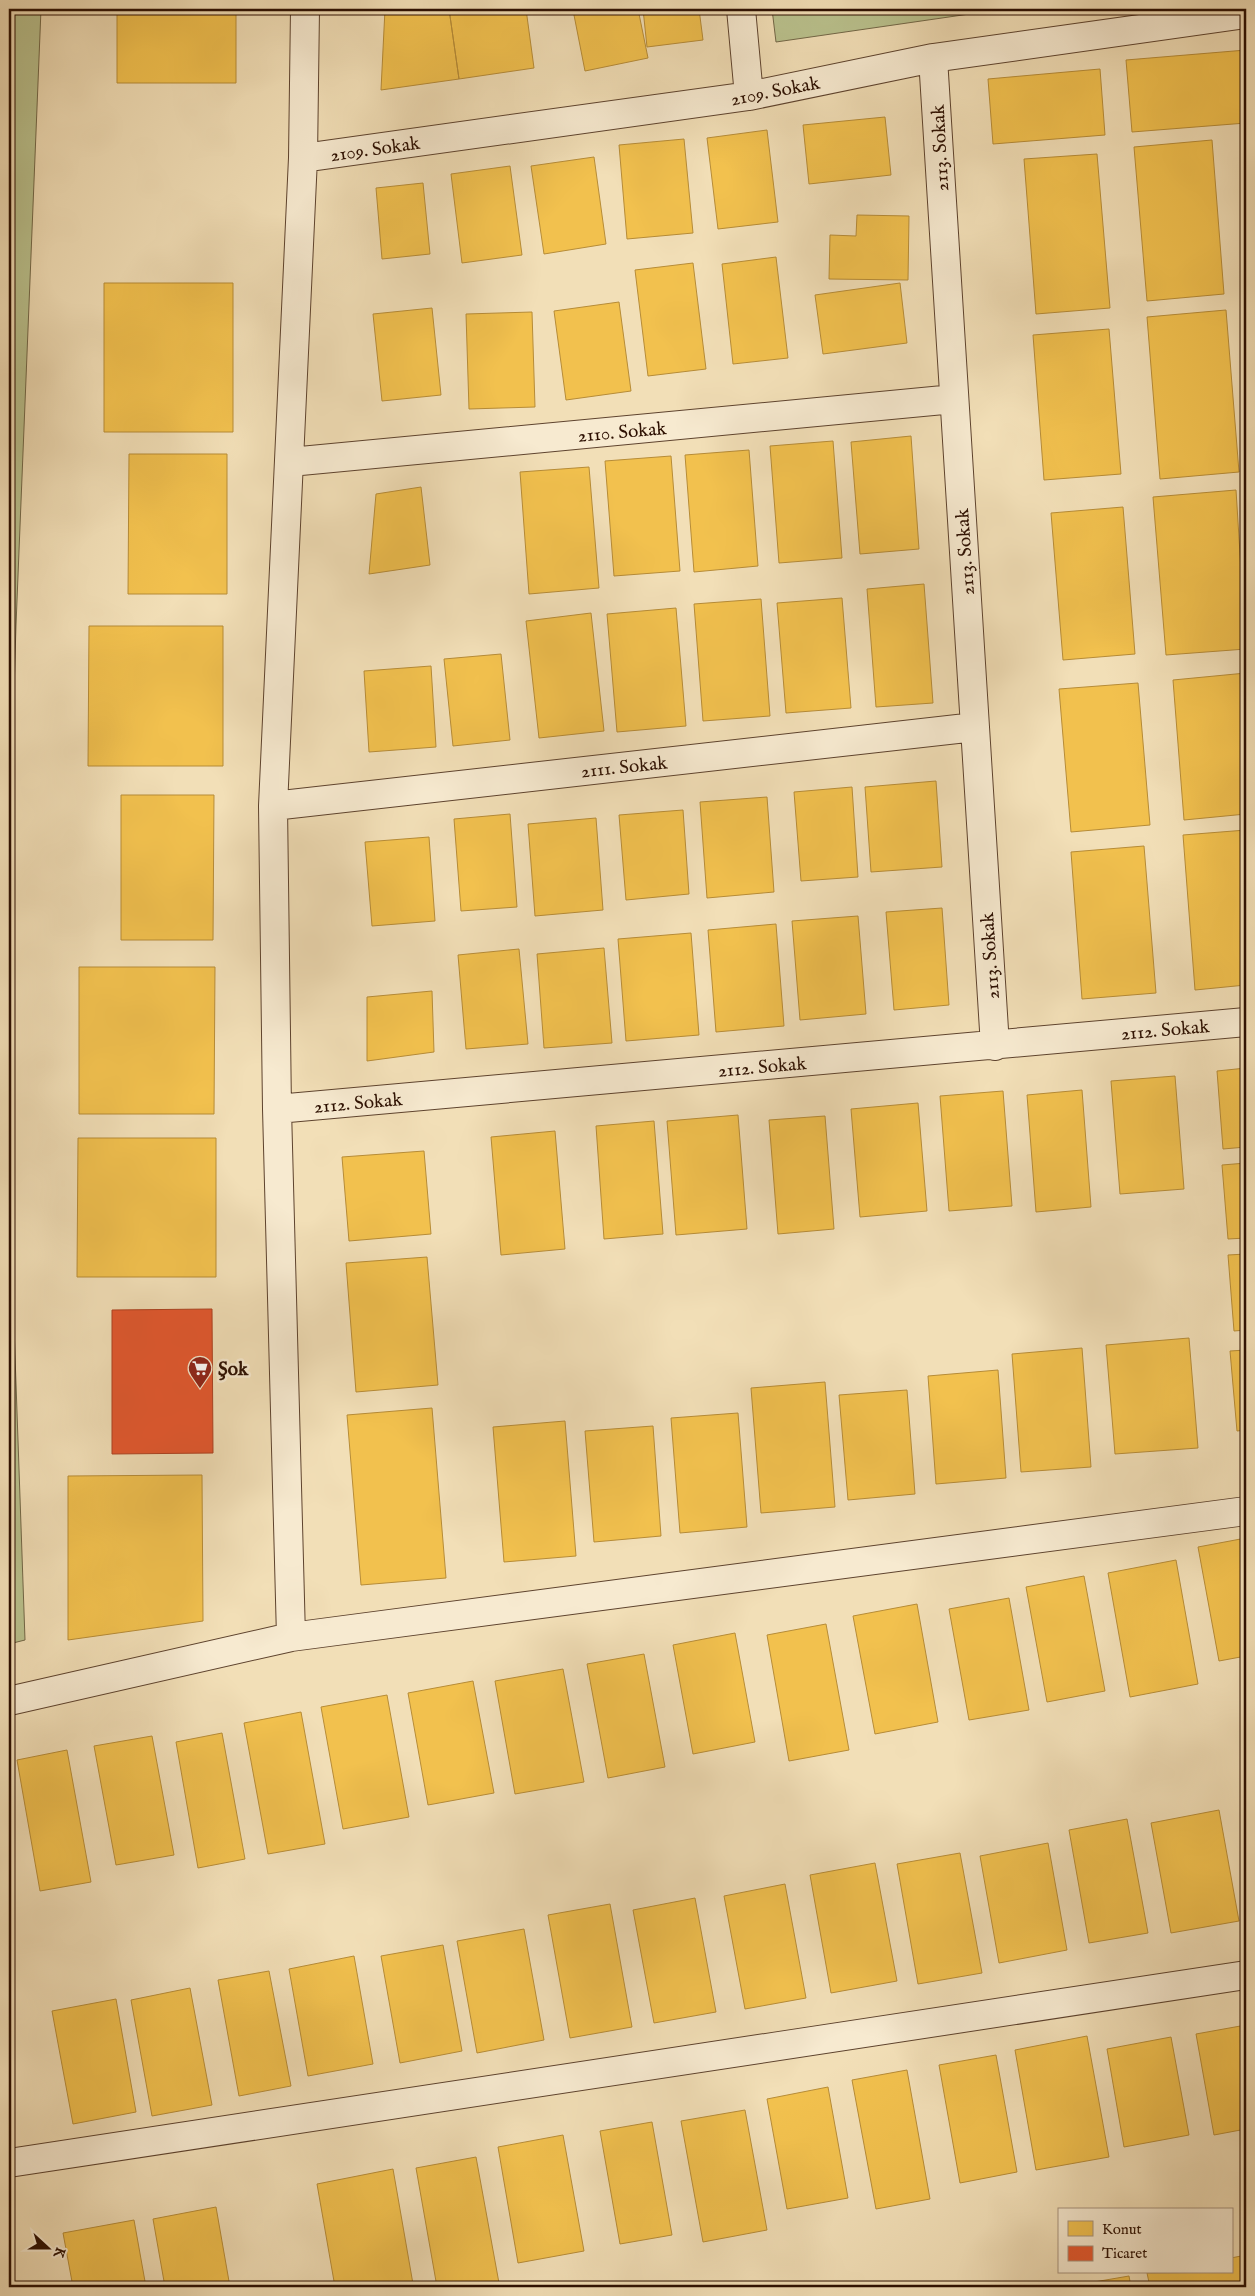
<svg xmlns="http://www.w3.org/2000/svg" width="1255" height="2296" viewBox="0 0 1255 2296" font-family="'IM FELL English',serif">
<rect width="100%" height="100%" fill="#f2dfb7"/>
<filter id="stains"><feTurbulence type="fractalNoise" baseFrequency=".004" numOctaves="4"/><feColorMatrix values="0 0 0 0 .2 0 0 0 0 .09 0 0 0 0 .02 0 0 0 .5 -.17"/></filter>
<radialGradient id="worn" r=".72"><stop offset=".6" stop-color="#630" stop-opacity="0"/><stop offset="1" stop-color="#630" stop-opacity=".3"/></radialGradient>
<path fill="#bac28e" stroke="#736848" d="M9,9H41L16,625L9,859Z
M772,9H1004L776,42Z
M9,1184L25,1640L9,1644Z"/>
<path fill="#f2c14e" stroke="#b78c37" d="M117,9H236V83H117Z
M385,9H449L459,79L381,90Z
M449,9H526L534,68L459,79Z
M581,9H638L648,58L585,71L573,10Z
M643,9H699L703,40L647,47Z
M1246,50V123L1132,132L1126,60Z
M1100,69L1105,135L993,144L988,79Z
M885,117L891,175L809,184L803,125Z
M767,130L778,222L718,229L707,138Z
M684,139L693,233L627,239L619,145Z
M1212,140L1224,294L1147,301L1134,147Z
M1097,154L1110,308L1036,314L1024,159Z
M594,157L606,244L544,254L531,166Z
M510,166L522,255L462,263L451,174Z
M423,183L430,254L382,259L376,188Z
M857,215L909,216L908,280L829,279L830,235L856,236Z
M776,257L788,358L733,364L722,264Z
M693,263L706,369L648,376L635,270Z
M104,283H233V432H104Z
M900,283L907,343L823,354L815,295Z
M619,302L631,391L566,400L554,311Z
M432,308L441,395L382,401L373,314Z
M1226,310L1239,472L1160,479L1147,317Z
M532,312L535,407L469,409L466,314Z
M1109,329L1121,474L1044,480L1033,335Z
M911,436L919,549L860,554L851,442Z
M833,441L842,558L779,563L770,446Z
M749,450L758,566L694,572L685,455Z
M129,454H227V594H128Z
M671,456L680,571L614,576L605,461Z
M589,467L599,588L529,594L520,472Z
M421,487L430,565L369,574L376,494Z
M1236,490L1246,649L1166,655L1153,497Z
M1123,507L1135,654L1063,660L1051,513Z
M924,584L933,703L876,707L867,589Z
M842,598L851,708L786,713L777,603Z
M761,599L770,716L703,721L694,604Z
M676,608L686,726L617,732L607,614Z
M591,613L604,731L539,738L526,621Z
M89,626H223V766H88Z
M501,654L510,740L453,746L444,659Z
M431,666L436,747L369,752L364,671Z
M1246,673V814L1184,820L1173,680Z
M1138,683L1150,825L1071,832L1059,689Z
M936,781L942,867L871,872L865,787Z
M852,787L858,877L801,881L794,792Z
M121,795H214L213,940H121Z
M767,797L774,892L707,898L700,802Z
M683,810L689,894L626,900L619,815Z
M510,814L517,907L461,911L454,819Z
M596,818L603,910L535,916L528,824Z
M1246,830V985L1195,990L1183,835Z
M429,837L435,921L372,926L365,842Z
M1144,846L1156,993L1082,999L1071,852Z
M942,908L949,1005L894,1010L886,912Z
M858,916L866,1014L800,1020L792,921Z
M776,924L784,1026L716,1032L708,930Z
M691,933L699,1035L626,1041L618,939Z
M604,948L612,1043L544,1048L537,954Z
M519,949L528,1044L466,1049L458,955Z
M79,967H215L214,1114H79Z
M432,991L434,1052L367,1061V997Z
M1246,1068V1147L1223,1149L1217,1071Z
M1175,1076L1184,1189L1120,1194L1111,1081Z
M1082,1090L1091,1207L1036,1212L1027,1095Z
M1003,1091L1012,1206L949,1211L940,1096Z
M918,1103L927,1211L860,1217L851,1109Z
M738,1115L747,1229L676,1235L667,1121Z
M825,1116L834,1229L778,1234L769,1120Z
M654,1121L663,1234L604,1239L596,1126Z
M555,1131L565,1249L501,1255L491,1137Z
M78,1138H216V1277H77Z
M424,1151L431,1234L349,1241L342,1157Z
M1246,1163V1238L1228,1239L1222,1165Z
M1246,1254V1330L1234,1331L1228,1255Z
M427,1257L438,1385L356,1392L346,1263Z
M1189,1338L1198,1448L1115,1454L1106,1345Z
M1082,1348L1091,1467L1021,1472L1012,1354Z
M1246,1350V1430L1237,1431L1230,1351Z
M998,1370L1006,1478L936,1484L928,1376Z
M825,1382L835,1507L761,1513L751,1388Z
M907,1390L915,1494L848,1500L839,1395Z
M432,1408L446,1578L361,1585L347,1415Z
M738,1413L747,1527L680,1533L671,1418Z
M565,1421L576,1556L504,1562L493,1427Z
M653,1426L661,1536L594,1542L585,1431Z
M202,1475L203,1621L68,1640V1476Z
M1246,1538V1656L1219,1661L1198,1547Z
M1176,1560L1198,1684L1130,1697L1108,1573Z
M1084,1576L1105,1691L1047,1702L1026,1587Z
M1009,1598L1029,1710L969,1720L949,1609Z
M917,1604L938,1722L875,1734L853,1616Z
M826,1624L849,1750L789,1761L767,1635Z
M735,1633L755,1742L693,1754L673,1645Z
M644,1654L665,1767L608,1778L587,1664Z
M563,1669L584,1782L515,1794L495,1681Z
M473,1681L494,1793L428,1805L408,1693Z
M387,1695L409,1817L343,1829L321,1707Z
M301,1712L325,1844L268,1854L244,1723Z
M222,1733L245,1859L198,1868L176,1742Z
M152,1736L174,1855L116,1865L94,1746Z
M67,1750L91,1882L40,1891L17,1760Z
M1219,1810L1239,1921L1171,1933L1151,1823Z
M1127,1819L1148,1933L1089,1943L1069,1830Z
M1048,1843L1067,1950L999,1963L980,1856Z
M960,1853L982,1973L918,1984L897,1864Z
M875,1863L897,1981L831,1993L810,1875Z
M785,1884L806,1998L745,2009L724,1896Z
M695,1898L716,2012L654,2023L633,1910Z
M610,1904L632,2027L570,2038L548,1915Z
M524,1929L544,2040L477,2053L457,1941Z
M443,1945L462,2051L400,2063L381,1956Z
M354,1956L373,2064L308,2076L289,1969Z
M269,1971L291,2086L239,2096L218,1980Z
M190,1988L212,2105L152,2116L131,2000Z
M116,1999L136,2112L73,2124L52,2011Z
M1246,2025V2129L1214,2135L1196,2034Z
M1087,2036L1109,2157L1036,2170L1015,2050Z
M1171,2037L1189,2135L1124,2147L1107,2049Z
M996,2055L1017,2172L960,2183L939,2065Z
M907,2070L930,2199L876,2209L852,2080Z
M828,2087L848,2198L787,2209L767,2099Z
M745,2110L767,2230L703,2242L681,2121Z
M652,2122L672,2235L620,2244L600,2131Z
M563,2135L584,2251L518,2263L498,2147Z
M476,2157L499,2283L473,2287H437L416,2168Z
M393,2169L413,2284L396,2287H335L317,2184Z
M216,2207L230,2287H165L153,2219Z
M134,2220L146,2287H73L63,2233Z
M1246,2255V2287H1150L1147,2273L1231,2272V2258Z
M1129,2276L1131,2287H1065Z"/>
<path fill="#e4572e" stroke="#ad4120" d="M212,1309L213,1453L112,1454V1310Z"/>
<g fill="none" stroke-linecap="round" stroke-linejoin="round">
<g stroke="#5e432e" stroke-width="30">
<path id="minor" d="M741,9L749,96
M933,58L995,1046
M303,158L749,96L933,58L1246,14
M290,462L954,399
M273,806L975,727
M277,1109L1246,1022
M291,1637L277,1109L273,806L303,158L305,9
M9,1701L291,1637L1246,1511
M9,2163L1246,1975"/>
</g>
<use href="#minor" stroke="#f7ead0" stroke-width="28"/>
</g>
<defs>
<g id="supermarket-pin" transform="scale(1.25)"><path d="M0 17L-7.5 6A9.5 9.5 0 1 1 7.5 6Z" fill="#8f2418" stroke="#f7ead0"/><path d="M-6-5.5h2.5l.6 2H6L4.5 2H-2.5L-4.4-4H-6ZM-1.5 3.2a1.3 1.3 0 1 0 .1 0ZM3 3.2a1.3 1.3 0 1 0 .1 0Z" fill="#fff"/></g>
</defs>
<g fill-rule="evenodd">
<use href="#supermarket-pin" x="200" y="1368"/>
</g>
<g text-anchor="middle" stroke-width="5" stroke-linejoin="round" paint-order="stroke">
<g font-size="19" fill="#2c0f01" stroke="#f7ead0">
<text transform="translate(775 90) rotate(-11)" y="7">2109. Sokak</text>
<text transform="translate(375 148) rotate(-8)" y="7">2109. Sokak</text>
<text transform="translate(939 148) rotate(-93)" y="7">2113. Sokak</text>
<text transform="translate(622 431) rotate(-5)" y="7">2110. Sokak</text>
<text transform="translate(964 552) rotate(-94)" y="7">2113. Sokak</text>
<text transform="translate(624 766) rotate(-6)" y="7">2111. Sokak</text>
<text transform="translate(989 956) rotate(-94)" y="7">2113. Sokak</text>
<text transform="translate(1165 1029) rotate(-5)" y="7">2112. Sokak</text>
<text transform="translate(762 1066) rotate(-5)" y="7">2112. Sokak</text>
<text transform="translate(358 1102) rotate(-5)" y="7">2112. Sokak</text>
</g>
<g font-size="19" font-weight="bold" fill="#2c0f01" stroke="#f7ead0" text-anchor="start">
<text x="218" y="1375">Şok</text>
</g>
</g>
<rect width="1255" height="2296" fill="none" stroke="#f2dfb7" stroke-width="30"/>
<rect x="10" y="10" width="1235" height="2276" fill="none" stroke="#2c0f01" stroke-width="2.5"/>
<rect x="15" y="15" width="1225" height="2266" fill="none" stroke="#2c0f01"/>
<rect x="1058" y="2208" width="175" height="65" fill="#f7ead0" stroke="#a6927d"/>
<rect x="1068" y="2221" width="25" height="15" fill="#f2c14e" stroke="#a6927d"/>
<text x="1102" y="2234" font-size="15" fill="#2c0f01">Konut</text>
<rect x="1068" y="2246" width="25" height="15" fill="#e4572e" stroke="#a6927d"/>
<text x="1102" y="2258" font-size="15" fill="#2c0f01">Ticaret</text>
<g transform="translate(48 2248) rotate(111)" stroke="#f7ead0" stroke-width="4" paint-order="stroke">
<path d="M0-4L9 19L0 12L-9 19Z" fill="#2c0f01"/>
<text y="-8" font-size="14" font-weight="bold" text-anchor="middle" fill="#2c0f01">K</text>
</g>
<rect width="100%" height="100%" filter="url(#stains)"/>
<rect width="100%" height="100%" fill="url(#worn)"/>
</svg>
